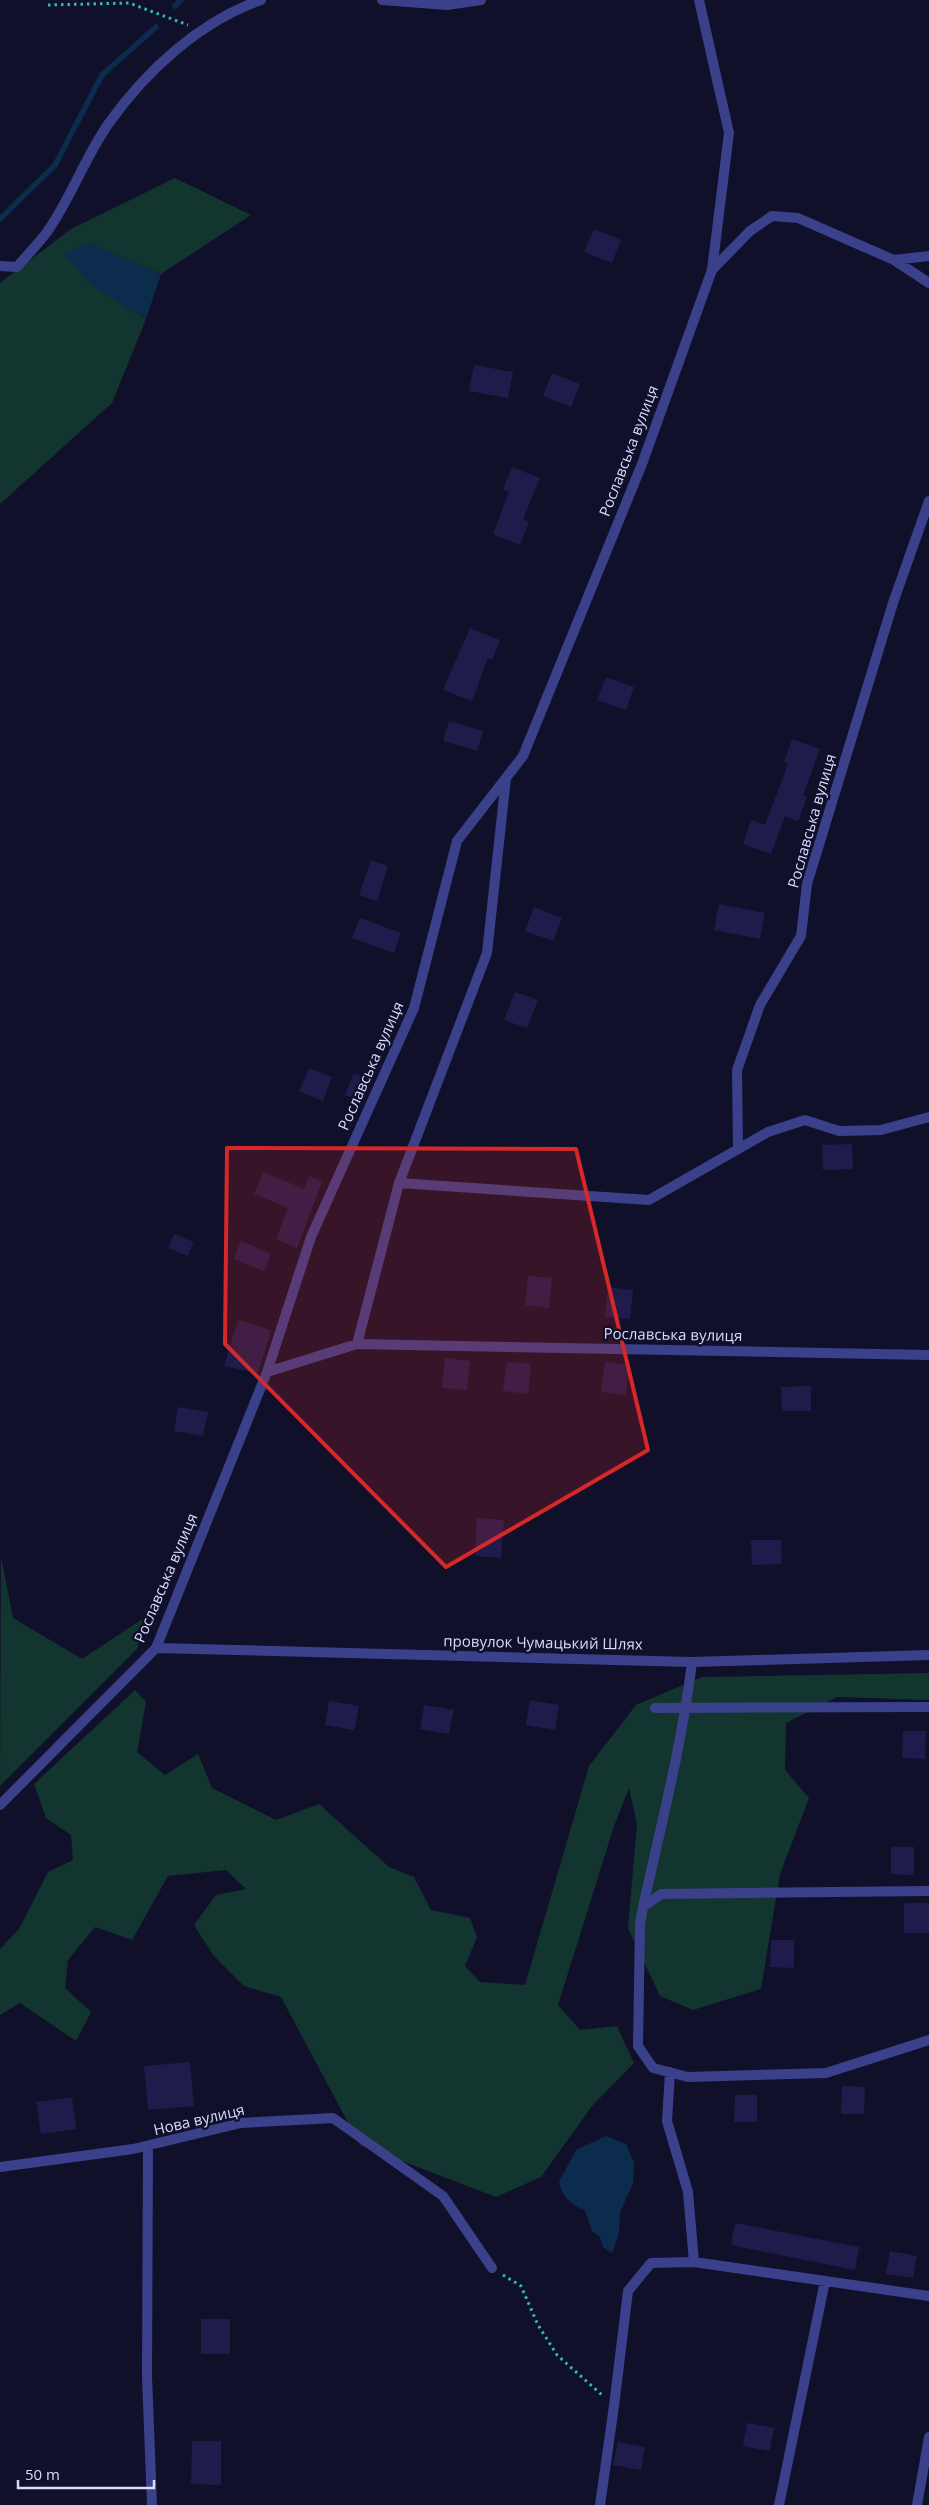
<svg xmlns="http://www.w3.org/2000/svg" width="929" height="2505" viewBox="0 0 929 2505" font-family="'Open Sans',sans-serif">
<rect width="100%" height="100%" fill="#11102a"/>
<path fill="#13352f" d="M175,178L251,215L161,274L88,243L93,286L146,319L112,403L0,504V283L71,229Z
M1,1556L13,1618L82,1659L150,1614L137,1649L0,1786Z
M929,1673V1700L837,1697L786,1723L785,1770L809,1798L780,1874L761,1989L693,2010L660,1996L628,1928L637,1824L629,1788L614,1826L558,2005L580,2030L617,2026L634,2063L592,2106L541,2177L496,2197L360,2145L281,1997L244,1986L213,1955L194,1925L216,1895L246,1889L226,1870L168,1876L132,1940L95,1927L68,1960L65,1988L91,2012L76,2041L20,2003L0,2015V1949L19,1929L48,1872L73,1860L71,1835L46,1818L34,1784L135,1690L146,1702L137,1752L165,1775L198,1754L212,1788L276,1820L319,1804L389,1867L414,1877L431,1910L470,1918L477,1937L465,1966L480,1982L525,1985L589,1766L636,1705L702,1677Z"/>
<path fill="#0c2c4e" d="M88,243L161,274L146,319L92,286L64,254Z
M606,2136L626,2144L634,2163L633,2184L620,2212L619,2233L612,2253L603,2247L600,2237L592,2231L585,2210C571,2206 562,2196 559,2182L576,2150Z"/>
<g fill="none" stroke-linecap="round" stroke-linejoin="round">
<path stroke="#0c2c4e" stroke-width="5.5" d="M175,6L181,0
M0,219L55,165L102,75L156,27"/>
</g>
<path fill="#1f1c4c" d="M594,229L621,240L612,263L584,252Z
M474,365L513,372L508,398L469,391Z
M552,373L580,384L571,407L543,396Z
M512,467L540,478L523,519L529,522L520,545L493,534L509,492L503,490Z
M470,628L500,640L492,660L488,658L472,701L443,690Z
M606,677L634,687L626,710L597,700Z
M449,721L483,731L477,751L443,741Z
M792,739L820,749L803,796L807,797L798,821L785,816L771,854L743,844L751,820L765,825L788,764L784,762Z
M371,860L388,866L377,901L359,895Z
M719,904L765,913L760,939L714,930Z
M534,907L562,918L553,941L525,931Z
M360,918L401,933L394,953L352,938Z
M515,992L538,1000L527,1028L504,1020Z
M309,1068L332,1077L323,1101L299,1091Z
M354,1073L369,1079L360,1101L345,1095Z
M852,1144L853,1169L823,1170L822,1145Z
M263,1172L304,1189L309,1176L322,1182L297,1248L276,1239L288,1208L254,1194Z
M174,1234L194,1242L188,1256L168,1248Z
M241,1241L271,1254L264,1271L234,1259Z
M528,1276L552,1278L549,1308L525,1305Z
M608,1287L633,1290L630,1319L605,1317Z
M238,1320L271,1330L258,1373L224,1366Z
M445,1358L470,1361L467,1390L442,1388Z
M507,1362L531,1364L528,1394L503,1391Z
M605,1362L629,1365L626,1395L601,1392Z
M811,1386V1411H782L781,1387Z
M178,1407L208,1412L203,1436L174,1431Z
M477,1518L504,1520L501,1558L475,1556Z
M751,1540H781L782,1564L752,1565Z
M530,1700L559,1705L555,1730L526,1725Z
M329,1701L359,1706L354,1730L325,1725Z
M424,1705L454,1710L449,1734L420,1729Z
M903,1731H926L925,1759L902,1758Z
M891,1847H914V1875L891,1874Z
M904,1903H929V1933H904Z
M771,1940H794V1968L770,1967Z
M190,2062L194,2106L148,2110L144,2066Z
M842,2086L865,2087L864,2114H841Z
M735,2095H757V2122H734Z
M72,2097L76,2129L41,2134L36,2102Z
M735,2223L859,2247L855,2270L731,2245Z
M890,2251L917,2256L913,2278L886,2274Z
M201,2319H230V2354H201Z
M747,2423L774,2428L770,2451L743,2446Z
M192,2441H221V2485L191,2484Z
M618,2442L645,2447L641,2470L613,2465Z"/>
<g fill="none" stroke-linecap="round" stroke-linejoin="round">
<path stroke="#2ebfa4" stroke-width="3" stroke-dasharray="2.5 4" stroke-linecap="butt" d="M48,5L129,3L188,25
M503,2275L521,2286L538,2325L557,2355L602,2395"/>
<path stroke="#3a418a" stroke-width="10" d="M382,0L447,5L481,0
M894,260L929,283
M0,266L17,267C27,255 38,244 47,232C71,198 85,157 109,123C146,71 200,21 261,0
M712,270L750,231L772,216L798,218L894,260L929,256
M738,1148L737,1070L760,1005L801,936L807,884L893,603L929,501
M399,1183L649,1200L768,1132L805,1120L839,1131L881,1130L929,1117
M357,1344L399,1183L487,953L506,778
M267,1372L357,1344L929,1355
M156,1648L692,1662L929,1655
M655,1708L929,1707
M0,1805L156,1648L267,1372L311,1237L414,1008L457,841L523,756L642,464L712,270L729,133L699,0
M929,1891L661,1894L643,1907L640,1924L638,2046L653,2068L688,2077L826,2073L929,2040
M643,1907C661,1825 682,1745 692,1662
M670,2072L667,2121L688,2192L694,2262
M148,2146L147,2377L152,2505
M0,2167L133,2149L241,2123L333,2118L443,2196L492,2268
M600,2505L614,2406L628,2291L651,2263L694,2262L929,2296
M779,2505L825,2281
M917,2505L929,2437"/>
</g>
<path fill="#d62828" fill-opacity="0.2" stroke="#d62828" stroke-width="4" stroke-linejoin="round" d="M227,1148L576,1149L648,1450L446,1567L225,1344Z"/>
<g text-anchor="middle" stroke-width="5" stroke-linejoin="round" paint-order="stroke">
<g font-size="15" fill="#dadaff" stroke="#11102a">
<text transform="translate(629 451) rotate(-69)" y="5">Рославська вулиця</text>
<text transform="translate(812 821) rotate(-74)" y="5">Рославська вулиця</text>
<text transform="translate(371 1066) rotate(-66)" y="5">Рославська вулиця</text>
<text transform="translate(673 1335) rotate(1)" y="5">Рославська вулиця</text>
<text transform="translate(166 1578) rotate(-67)" y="5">Рославська вулиця</text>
<text transform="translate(543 1643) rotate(1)" y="5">провулок Чумацький Шлях</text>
<text transform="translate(199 2120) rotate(-13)" y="5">Нова вулиця</text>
</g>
</g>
<path d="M18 2480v8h136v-8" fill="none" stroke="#dadaff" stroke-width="2.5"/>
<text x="25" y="2480" font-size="15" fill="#dadaff" stroke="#11102a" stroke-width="4" paint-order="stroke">50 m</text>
</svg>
